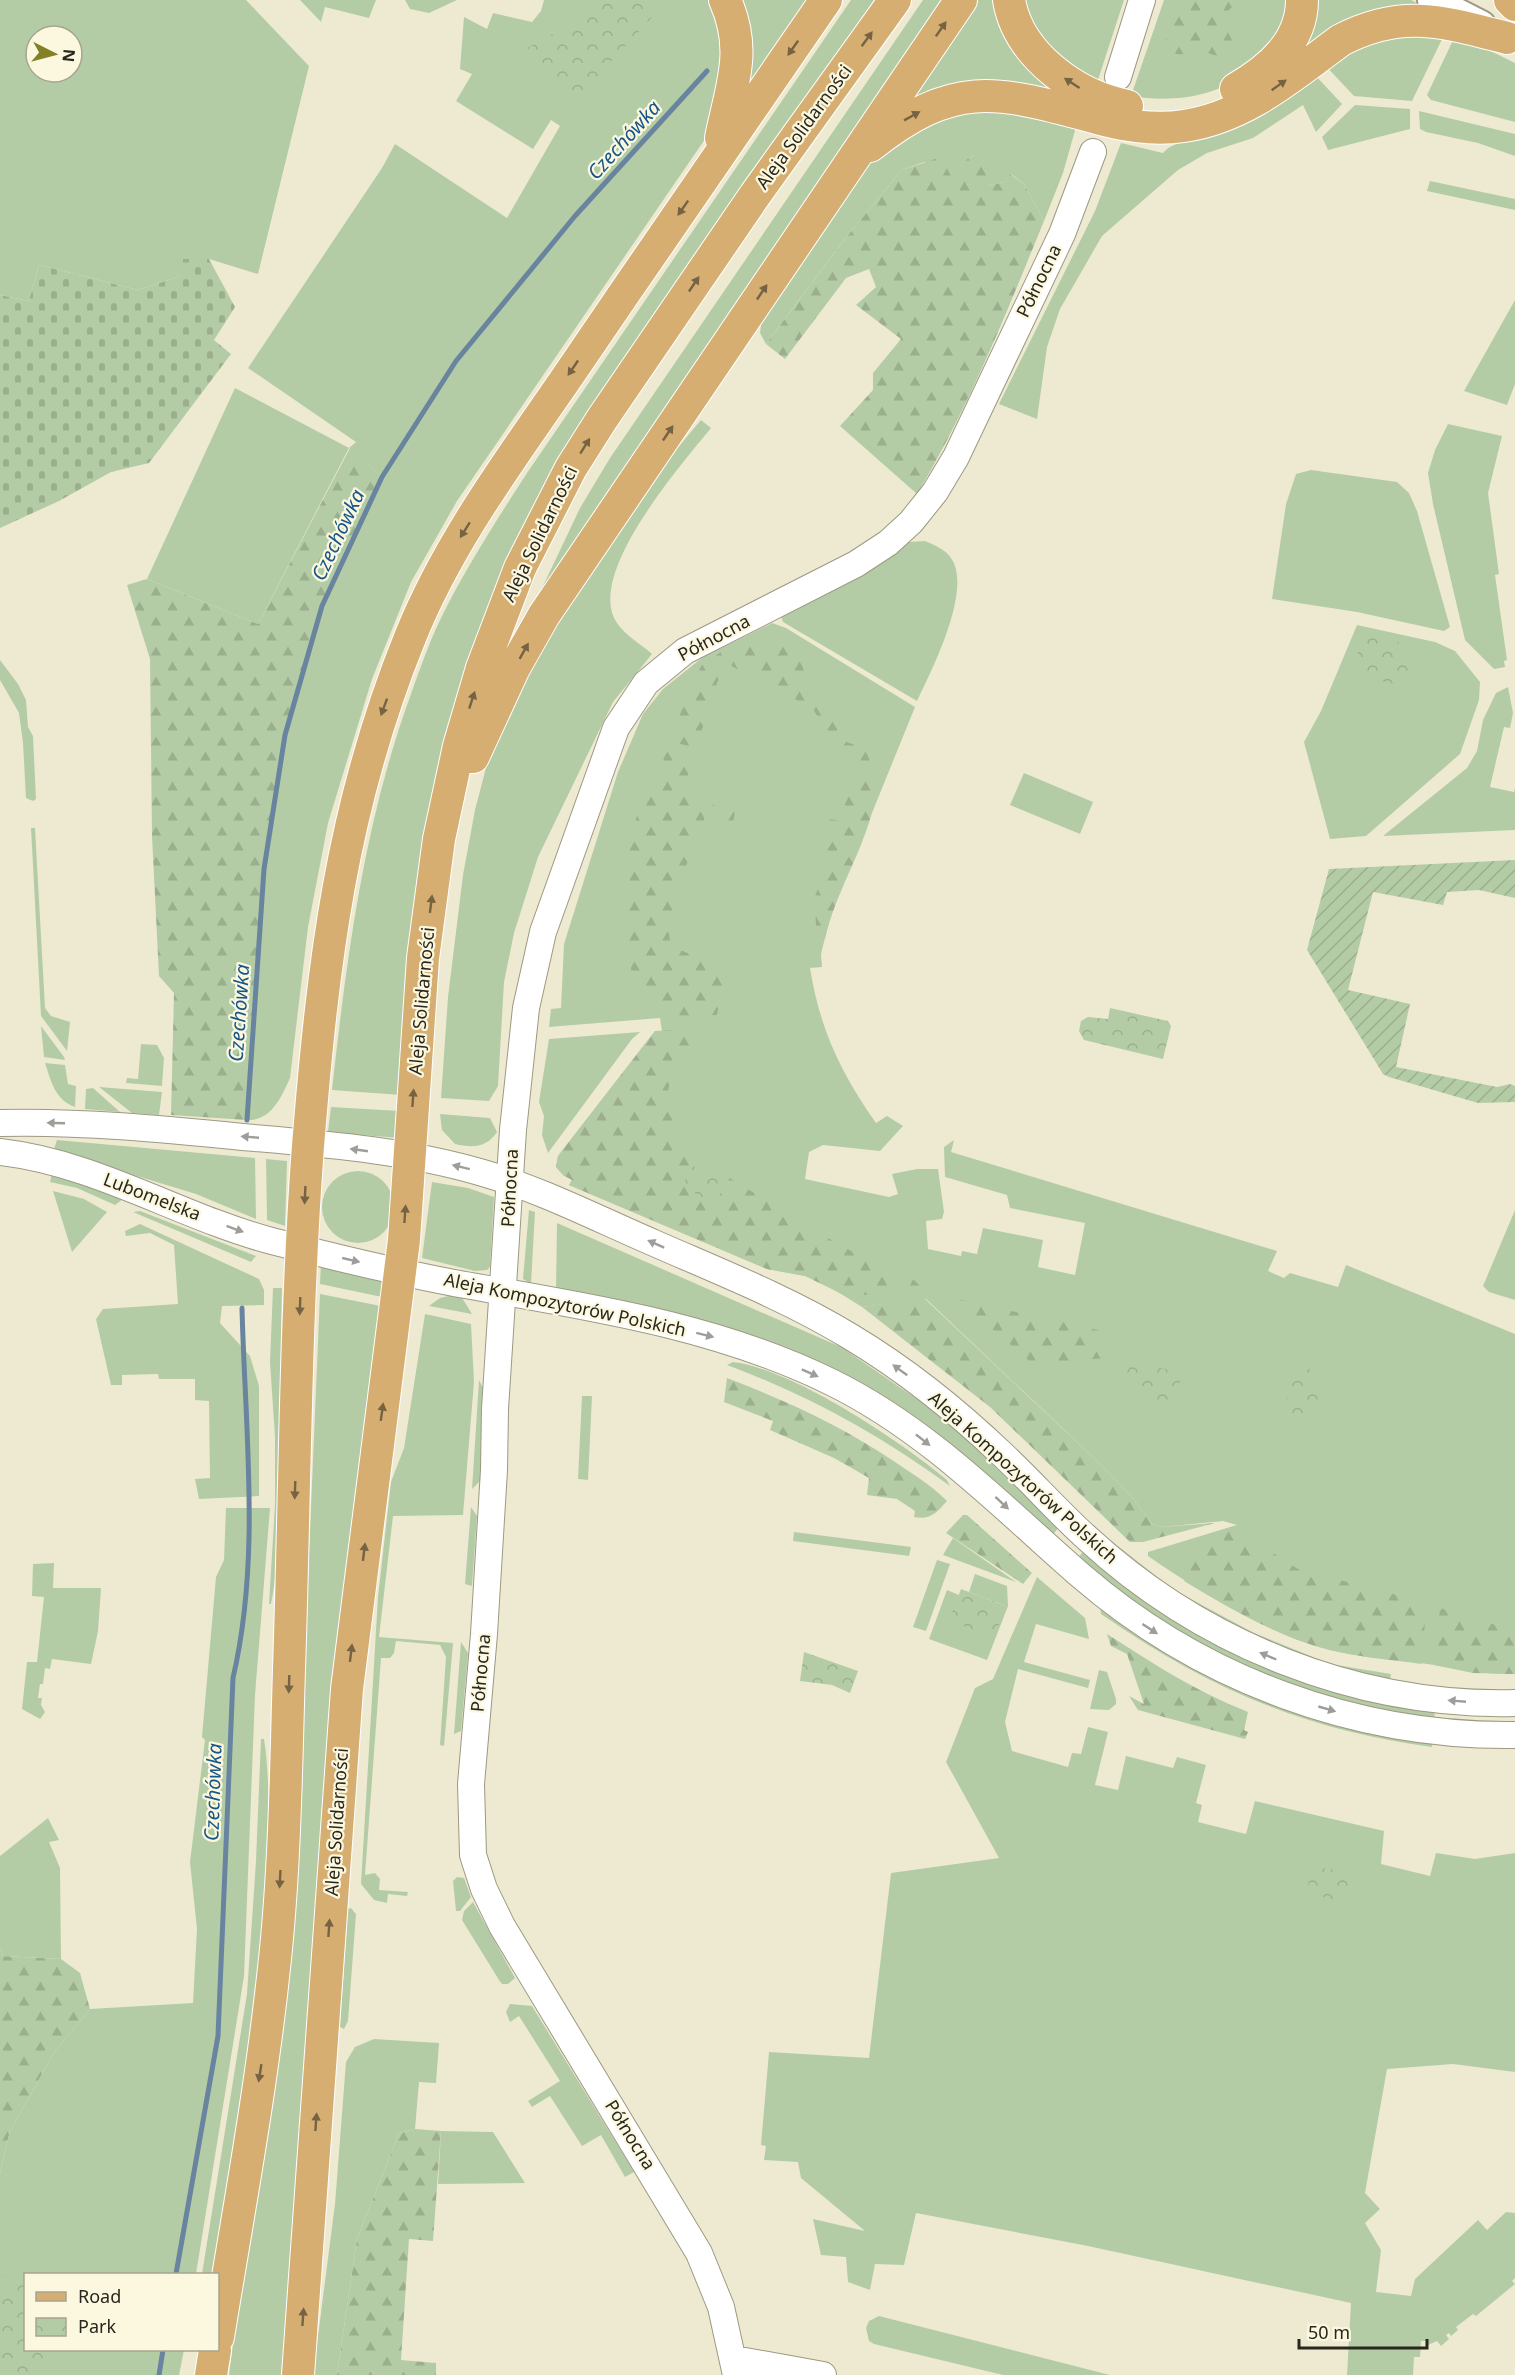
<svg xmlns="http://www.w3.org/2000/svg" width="1515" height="2375" viewBox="0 0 1515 2375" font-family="'Noto Sans',sans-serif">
<defs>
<pattern id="forest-firs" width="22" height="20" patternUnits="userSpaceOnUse" patternTransform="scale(1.5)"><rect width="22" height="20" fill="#b4cca6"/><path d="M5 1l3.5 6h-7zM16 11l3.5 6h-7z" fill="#9baf8e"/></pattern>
<pattern id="cemetery-stones" width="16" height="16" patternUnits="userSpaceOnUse" patternTransform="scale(1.5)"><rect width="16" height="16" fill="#b4cca6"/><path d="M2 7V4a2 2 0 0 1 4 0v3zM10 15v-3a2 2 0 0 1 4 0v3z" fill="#9baf8e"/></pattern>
<pattern id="park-crowns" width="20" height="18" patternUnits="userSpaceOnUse" patternTransform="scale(1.5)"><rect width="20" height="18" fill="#b4cca6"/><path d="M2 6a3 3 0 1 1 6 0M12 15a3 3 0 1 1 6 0" fill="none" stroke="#9baf8e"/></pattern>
<pattern id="garden-furrows" width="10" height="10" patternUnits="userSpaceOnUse" patternTransform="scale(1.5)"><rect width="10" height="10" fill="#b4cca6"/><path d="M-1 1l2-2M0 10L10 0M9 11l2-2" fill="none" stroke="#9baf8e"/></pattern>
</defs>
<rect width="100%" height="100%" fill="#eeead2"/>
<path fill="#b4cca6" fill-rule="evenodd" d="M0,0H246L309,66L258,274L209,259H183L178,277L138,290L39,265L29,301L0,295ZM36,36H72V72H36Z
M300,0H376L369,18L325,7L321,22Z
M405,0H457L429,13L410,9Z
M544,0H716L729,45L714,126L457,501L411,582L372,679L328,823L308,927L290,1078C281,1098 271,1121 247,1120L264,869L285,735L322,606L382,477L349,448L258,624L147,579L235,388L349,448L356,442L248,368L382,168L395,144L507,218L560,126L551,120L533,149L456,101L472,74L460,69L464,17L487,29L493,13L532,22L541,11Z
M735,0H808L748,87Z
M851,0H874L598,407L501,584L401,1095L332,1090C347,955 364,822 411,694C421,666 431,637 445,610C469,563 498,518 527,473Z
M923,0H952L534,605L580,508L610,458Z
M970,0H1001L1080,99L894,112Z
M1019,0H1124L1096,86L1039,42Z
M1164,0H1292C1287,28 1283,30 1264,51C1257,59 1250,69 1242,75C1212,99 1167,102 1131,96Z
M1310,0H1411L1423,6L1279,66Z
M1447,29L1412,101L1354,96L1323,63L1360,39Z
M1456,34L1515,63V122L1431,100L1427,95Z
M1316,76L1342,104L1316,132L1303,105L1253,138L1207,153L1178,170L1102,236L1060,309L1047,347L1037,419L999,404L1095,211L1121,143L1163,153C1174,141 1186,143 1201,139C1242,129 1280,98 1316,76Z
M979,105L1076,127L1063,173L1044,221L1024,184L1011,174L1004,182L990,185L974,155L964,161L952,179L924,162L902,170L844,240L766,344L760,333L762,317L862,169L898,136Z
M1355,105L1410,109V129L1328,150L1322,137Z
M1419,111L1515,134V156L1478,143L1426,132L1420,129Z
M1430,181L1515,199V210L1427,191Z
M1515,300V384L1507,405L1464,391Z
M701,420L711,428C682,464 584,575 617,623C625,635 642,645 652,654L613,702L538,857L514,933L504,982L498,1086L489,1101L441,1098L448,997L463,875L475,810L497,726L527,661L646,485Z
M1448,424L1502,436L1488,493L1499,574L1495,575L1507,660L1504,661L1505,667L1494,669L1465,640L1433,504L1428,473L1435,450Z
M1311,470L1397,482L1409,493L1417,511L1450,627L1444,631L1357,612L1272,599L1286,504L1296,474Z
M925,541C934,545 945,549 951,558C973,589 932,670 917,701L783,622L780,613L909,542Z
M772,623L786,628L915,707L831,914L821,954L822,967L810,968C820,1030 841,1073 876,1123L887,1116L903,1126L880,1151L823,1145L809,1152L805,1179L889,1197L898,1194L892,1174L917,1169H938L944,1212L942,1219L926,1221L928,1249L961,1256L962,1251L977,1254L983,1228L1043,1240L1038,1267L1075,1275L1085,1223L1010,1208L1007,1195L945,1177L944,1147L954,1140L951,1152L1277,1251L1268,1271L1284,1278L1290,1273L1338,1287L1346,1265L1515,1334V1674C1486,1675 1462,1669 1434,1665C1402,1660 1370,1659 1339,1652C1273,1638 1202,1593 1148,1556V1552L1237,1525L1223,1521L1162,1527L1152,1524L1133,1498L1098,1462L926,1299L862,1307L825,1284L805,1276L767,1269L569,1185L572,1180L563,1175L556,1167L558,1156L655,1031H662L660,1018L549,1027L551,1009L561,1008L564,944L618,772L643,714L663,689L703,657Z
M1357,625L1435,642L1455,651L1480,682L1479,700L1460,754L1366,836L1330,839L1304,742L1321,711Z
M0,660L18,684L26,700L28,727L33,736L36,799L33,801L26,798L23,743L19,713L0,680Z
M1508,687L1513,713L1510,728L1504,727L1490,787L1514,792L1515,788V830L1383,836L1467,768L1477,751L1483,720L1496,693Z
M1024,773L1093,802L1080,834L1010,805Z
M31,828H35L45,1008L51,1016L70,1022L67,1051L41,1016Z
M41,1026L64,1057L65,1060L44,1057Z
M640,1032L632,1039L548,1153L542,1135L544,1116L539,1102L549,1039Z
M141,1044L157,1045L164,1058L162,1086L126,1083L127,1078L138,1079Z
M45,1063L65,1065L68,1084L76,1086L75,1107C55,1100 51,1081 45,1063Z
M99,1087L162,1092L159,1115L132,1113Z
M93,1088L120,1112L85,1109L86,1089Z
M331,1107L400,1111L398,1138L328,1132Z
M440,1114L490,1118L497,1132C486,1148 473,1148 455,1144L442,1130Z
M57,1140L255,1158L256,1219L196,1194L61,1153L54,1149Z
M266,1159L287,1161L285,1226L267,1220Z
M322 1207a36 36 0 1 1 72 0a36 36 0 1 1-72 0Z
M52,1173L127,1196L115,1205L77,1188L50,1182Z
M432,1182L468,1188L494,1197L490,1267L487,1270L475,1271L422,1258Z
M53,1191L84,1199L107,1212L72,1252Z
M529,1210L535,1212L531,1284L523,1279Z
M1515,1210V1300L1489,1292L1483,1286Z
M140,1211L256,1256L251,1262L133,1212Z
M557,1223L841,1347L930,1408L974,1444L1058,1528L1052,1536L910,1418L556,1290Z
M140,1224L259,1279L264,1290V1305L222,1306L220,1323L250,1356L259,1386V1496L199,1499L195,1479L210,1478L209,1401L195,1400V1379H159L158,1374L122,1375V1385H111L96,1319L103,1309L178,1304L174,1245L150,1233L126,1236L125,1231Z
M321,1262L390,1278L387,1298L320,1284Z
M273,1288H282C280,1354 281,1419 280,1485C279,1525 279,1564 271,1604H269L275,1504V1437L270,1362Z
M320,1294L386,1307L281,2375H229L241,2283L276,2070L293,1935Z
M457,1294L461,1296L472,1314L429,1306L440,1298Z
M425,1314L471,1324L474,1382L463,1515L393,1516L379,1637L453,1643L444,1746L440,1745L446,1657L440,1645L396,1641L394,1653L390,1658H381L365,1875L375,1873L380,1879L379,1890L408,1892L407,1896L388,1894L387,1903L374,1900L361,1884L378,1597L391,1482L404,1448Z
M733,1362C792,1369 901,1441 947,1480L950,1486C880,1435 808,1395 727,1365Z
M479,1380L487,1396L481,1480L472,1489Z
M582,1396H592L588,1480L578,1479Z
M471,1507L477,1516L472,1586L465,1584Z
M226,1508H270L255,1695L244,1976L196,2274H26V2350H184L179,2375H0V2173L10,2131L55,2051L90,2009L193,2003L197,1929L190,1862L205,1740L202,1737L216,1577L224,1560Z
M794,1532L911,1547L909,1556L793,1541Z
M1100,1532L1174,1590L1254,1633L1330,1664L1391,1674L1390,1680L1407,1685L1302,1659L1168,1592Z
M953,1538L1016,1582L943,1555Z
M1083,1552L1128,1588L1435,1709L1434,1721L1389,1715L1274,1682L1177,1634L1077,1559Z
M937,1560L950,1564L926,1631L913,1627Z
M54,1563L53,1588H101L98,1631L91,1664L52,1659L50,1669L45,1668L43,1684H40L38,1698H42L41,1705L45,1712L40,1719L22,1709L27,1662H37L44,1597L32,1596L33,1564Z
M975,1574L1007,1586L1008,1606L987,1660L929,1639L947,1590L959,1595L950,1621L1006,1606L969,1592Z
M1037,1577L1085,1618L1089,1639L1036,1624L1024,1662L1090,1680L1088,1688L1018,1669L1005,1722L1012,1751L1068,1767L1072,1753L1081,1754L1088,1727L1108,1732L1095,1785L1118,1790L1126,1756L1173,1768L1177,1757L1206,1765L1196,1803L1202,1805L1198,1822L1246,1834L1255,1801L1384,1831L1381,1864L1430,1876L1436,1853L1475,1859L1515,1853V2072L1453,2064L1387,2069L1365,2193L1380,2209L1365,2223L1381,2250L1376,2292L1411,2296L1415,2279L1478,2220L1487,2230L1506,2212L1515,2213V2278L1512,2281L1515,2284L1476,2316L1473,2314L1456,2327L1458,2330L1451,2336L1449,2333L1446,2335L1449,2339L1441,2346L1437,2341L1428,2345V2341H1421L1420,2357H1414L1413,2375H1347L1351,2303L1088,2246L916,2213L904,2265L875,2264L870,2290L848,2282L846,2257L821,2255L813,2219L865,2231L801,2178L798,2162L764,2160L766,2146L761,2145L769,2052L869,2058L891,1873L999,1858L946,1762L975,1688L993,1679Z
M1100,1605L1123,1622L1433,1740L1432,1747C1304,1730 1207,1688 1101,1614Z
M461,1642L468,1653L461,1731L454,1734Z
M1099,1670L1107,1672L1116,1699V1704L1109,1710L1090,1709Z
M261,1739H264C271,1785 268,1830 266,1876C259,2010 235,2143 212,2274H202L247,1994L256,1861Z
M48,1818L59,1840L49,1842L60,1868L61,1959L3,1956L0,1947V1856Z
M457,1877L464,1878L471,1897L460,1911H456L453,1881Z
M473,1902L515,1978L508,1984H502L499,1980L462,1920L464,1911Z
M351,1908L356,1914L348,2021L344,2029L340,2027L348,1909Z
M510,2004L532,2006L634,2172L625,2177L601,2135L582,2146L550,2096L532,2107L528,2101L560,2081L519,2016L510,2022L506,2012Z
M374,2039L439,2043L436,2083L419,2082L415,2129L399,2133L357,2239L337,2375H313L335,2204L346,2062L355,2047Z
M441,2131L493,2132L525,2183L438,2184Z
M879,2316L1110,2375H1003L874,2344L869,2341L866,2328L869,2321Z"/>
<path fill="url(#forest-firs)" d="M1177,0H1239L1227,12L1222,24C1230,36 1237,42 1229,56L1222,58C1216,56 1210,53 1203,52C1190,51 1180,58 1169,51C1163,32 1167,17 1177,0Z
M974,155L984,157L990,185L1004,182L1010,174L1024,184L1044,221C1006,314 969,407 917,494L840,426L873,390V373L901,339L856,305L876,287L869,269L846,278L785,359L766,344L844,240L902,170L941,157L952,178L964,161Z
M350,448L382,477L322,606L285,735L264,869L247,1120L171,1115L174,993L159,976L152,836L150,659L127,585L147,579L258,624Z
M760,642L789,646L801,655C807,684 800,682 827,703V709L844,741L863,748C875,763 877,794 872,812C861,855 835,894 825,939L817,937L814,899L829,859L824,843L830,819L840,821L855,771L812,708L724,662L696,748L677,743V725L687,691L702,665L727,648Z
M664,748L693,756L683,795L735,812L733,823L706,814C697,839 661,922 671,944L678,949L725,969L717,1015C682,1017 657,1019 634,988C625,938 623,868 636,819C643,791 666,778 664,748Z
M692,1029L689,1053L676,1050L667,1096L679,1099C672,1129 666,1142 696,1160L693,1166L726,1183L728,1177L838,1244L895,1274L914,1280L922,1288L848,1297L805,1276L767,1269L569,1185L572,1180L563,1175L556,1167L558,1156L655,1031Z
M924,1298L1098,1462L1133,1498L1152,1524L1162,1527L1215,1523L1143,1542H1130L990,1407L862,1307Z
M957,1299L1098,1330L1106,1358L1033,1364Z
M727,1378C787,1401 842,1426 895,1462C913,1474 931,1485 947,1501C936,1513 931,1520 914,1517L915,1511L897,1499L867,1495L869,1478L834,1458L770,1430L773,1421L724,1402Z
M963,1515H967L1032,1573L1023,1584L946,1533Z
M1238,1525L1244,1529L1242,1533L1298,1569L1427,1603L1421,1664C1394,1660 1366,1658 1339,1652C1285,1641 1231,1609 1184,1581L1208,1534Z
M1440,1608L1515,1631V1674L1473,1673L1434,1665Z
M1107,1634C1152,1663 1197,1692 1248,1712L1244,1730L1248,1732L1245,1739L1138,1710L1129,1696L1144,1704L1127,1654L1111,1646Z
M0,1947L3,1956L61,1959L80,1973L90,2009L55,2051L10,2131L0,2173Z
M415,2129L441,2131L433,2241L409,2239L401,2360L436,2363V2375H337L357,2239L399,2133Z"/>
<path fill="url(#cemetery-stones)" d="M182,259H209L235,307L214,340L231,354L149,463L111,472L59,501L0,528V295L29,301L39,265L138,290L178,277Z"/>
<path fill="url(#park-crowns)" d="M600,0H668L579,96L527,48L591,13Z
M1365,636L1414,645L1407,686L1348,676Z
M1110,1008L1168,1021L1171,1026L1163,1059L1084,1040L1079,1031L1081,1021L1088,1017L1108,1019Z
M693,1166L726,1183L715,1204L682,1186Z
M1127,1363L1178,1371L1181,1377L1174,1408C1137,1399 1136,1405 1124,1368Z
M1295,1366L1314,1370L1320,1394L1314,1416L1299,1421L1283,1417Z
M961,1589L1006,1606L994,1638L949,1620Z
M804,1652L858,1671L850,1693L832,1685L800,1681Z
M1320,1868L1343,1871L1356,1880L1351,1904L1306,1893L1310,1877Z
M0,2276L25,2280L26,2350H49L44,2375H0Z"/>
<path fill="url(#garden-furrows)" d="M1515,860V898L1479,890L1447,892L1443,905L1373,892L1348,990L1410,1004L1396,1067L1497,1087L1510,1084L1515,1086V1102L1478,1103L1389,1077L1383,1074L1307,950L1329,869Z"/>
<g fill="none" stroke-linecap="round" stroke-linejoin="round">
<path stroke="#68849f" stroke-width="5" d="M247,1120L264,869L285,735L322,606L382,477L456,361L575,216L707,71
M176,2274L218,2036L233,1678C261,1557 245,1431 242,1308
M159,2375L163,2350"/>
<g stroke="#9d9982" stroke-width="28">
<path id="tertiary" d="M1118,77L1142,0
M0,1123C81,1121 162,1129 243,1137C323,1144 406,1150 483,1173C542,1190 598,1219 654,1243C720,1272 789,1299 851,1337C906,1370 957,1411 1003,1455C1032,1482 1058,1512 1087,1538C1202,1644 1357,1707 1515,1703
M0,1152C96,1163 177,1215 268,1240C329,1256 392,1271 454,1283C582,1306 713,1324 831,1382C927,1429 1001,1506 1080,1575C1200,1679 1356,1737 1515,1735
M734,2359L823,2375
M736,2375L721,2307L699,2253L502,1926L484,1889L473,1855L471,1784L484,1634L494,1470L495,1409L513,1130L526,1008L543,932L616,728L646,683L685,651L856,564L888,543L911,522L935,492L956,457L1062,234L1093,152"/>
</g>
<g stroke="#9d9982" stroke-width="32">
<path id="secondary" d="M1432,0L1481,25"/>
</g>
<g stroke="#fff" stroke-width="34">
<path id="primary" d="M1009,0C1018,55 1076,96 1127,106
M1510,0L1515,5
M1236,89C1270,69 1302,42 1302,0
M721,138C731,87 748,51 725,0
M870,146C953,80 994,90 1090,116C1121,125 1152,131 1184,126C1246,117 1293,75 1341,40C1403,8 1444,22 1507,38
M473,757L514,668L544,615L961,0
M218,2337C238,2214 261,2091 274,1968C285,1869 286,1768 289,1669C295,1495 295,1320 308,1146C323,963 341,807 411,635C450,539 514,455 572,370C656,246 742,123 826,0
M211,2375L215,2350
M298,2375L347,1689L404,1240L423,958L439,839L459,746L482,668L520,568L571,468L602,419L755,195L895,0"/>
</g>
<use href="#tertiary" stroke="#fff" stroke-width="26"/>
<use href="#secondary" stroke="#fff" stroke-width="28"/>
<use href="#primary" stroke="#d6ae72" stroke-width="32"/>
</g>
<defs><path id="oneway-solid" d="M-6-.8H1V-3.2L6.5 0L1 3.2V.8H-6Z" transform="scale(1.5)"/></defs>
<g fill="#766343">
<use href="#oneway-solid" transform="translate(941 29) rotate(-55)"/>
<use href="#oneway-solid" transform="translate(867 39) rotate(-54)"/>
<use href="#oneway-solid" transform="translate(793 48) rotate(125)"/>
<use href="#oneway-solid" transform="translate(1072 83) rotate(-147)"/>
<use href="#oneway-solid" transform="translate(1279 85) rotate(-35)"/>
<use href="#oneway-solid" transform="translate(912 116) rotate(-29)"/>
<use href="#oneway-solid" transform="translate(683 208) rotate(125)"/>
<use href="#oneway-solid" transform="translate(694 284) rotate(-56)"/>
<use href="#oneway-solid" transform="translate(762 292) rotate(-56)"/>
<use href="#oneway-solid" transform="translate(573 368) rotate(124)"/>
<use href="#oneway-solid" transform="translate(668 433) rotate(-56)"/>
<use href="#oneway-solid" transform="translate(585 446) rotate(-58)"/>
<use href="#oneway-solid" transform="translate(465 530) rotate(122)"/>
<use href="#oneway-solid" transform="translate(524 651) rotate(-61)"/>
<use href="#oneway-solid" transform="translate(472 700) rotate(-72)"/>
<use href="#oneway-solid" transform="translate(384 707) rotate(110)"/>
<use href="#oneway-solid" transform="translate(431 904) rotate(-83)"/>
<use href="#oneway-solid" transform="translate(413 1098) rotate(-86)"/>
<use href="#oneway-solid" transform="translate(305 1195) rotate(93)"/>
<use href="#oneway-solid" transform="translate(405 1214) rotate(-86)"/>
<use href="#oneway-solid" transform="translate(300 1306) rotate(92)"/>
<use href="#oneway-solid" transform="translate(382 1412) rotate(-82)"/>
<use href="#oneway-solid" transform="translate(295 1490) rotate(92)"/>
<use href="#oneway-solid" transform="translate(364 1552) rotate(-83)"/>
<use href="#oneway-solid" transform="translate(351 1653) rotate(-83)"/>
<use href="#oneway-solid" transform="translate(289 1684) rotate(92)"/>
<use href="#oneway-solid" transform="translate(280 1879) rotate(93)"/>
<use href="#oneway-solid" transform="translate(329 1928) rotate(-86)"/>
<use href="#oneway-solid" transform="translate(260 2073) rotate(99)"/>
<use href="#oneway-solid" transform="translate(316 2122) rotate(-86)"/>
<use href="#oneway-solid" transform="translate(303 2317) rotate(-86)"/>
</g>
<g fill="#9e9d99">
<use href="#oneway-solid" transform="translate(56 1123) rotate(-178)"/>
<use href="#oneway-solid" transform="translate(250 1137) rotate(-175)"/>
<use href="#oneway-solid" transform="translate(359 1150) rotate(-172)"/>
<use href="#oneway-solid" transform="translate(461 1167) rotate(-166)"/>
<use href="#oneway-solid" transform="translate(235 1229) rotate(20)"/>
<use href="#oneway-solid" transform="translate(656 1244) rotate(-156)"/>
<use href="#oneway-solid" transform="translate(351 1260) rotate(13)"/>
<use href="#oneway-solid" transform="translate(705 1335) rotate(14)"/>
<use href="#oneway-solid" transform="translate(900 1370) rotate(-144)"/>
<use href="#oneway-solid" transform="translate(810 1373) rotate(24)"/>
<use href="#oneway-solid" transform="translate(923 1440) rotate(38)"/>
<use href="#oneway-solid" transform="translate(1002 1503) rotate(43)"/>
<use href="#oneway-solid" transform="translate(1150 1629) rotate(33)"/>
<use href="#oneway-solid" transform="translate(1268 1656) rotate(-157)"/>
<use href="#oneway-solid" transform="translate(1457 1701) rotate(-175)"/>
<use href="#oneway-solid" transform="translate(1327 1709) rotate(16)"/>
</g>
<g text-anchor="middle" stroke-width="4.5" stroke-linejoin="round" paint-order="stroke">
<g font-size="18" fill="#28261d" stroke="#fcf8df">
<text transform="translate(804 127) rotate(-54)" y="6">Aleja Solidarności</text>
<text transform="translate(1039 281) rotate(-64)" y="6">Północna</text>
<text transform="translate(540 534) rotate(-64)" y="6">Aleja Solidarności</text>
<text transform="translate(714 638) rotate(-28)" y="6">Północna</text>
<text transform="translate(422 1001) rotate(-85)" y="6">Aleja Solidarności</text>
<text transform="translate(510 1188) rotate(-87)" y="6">Północna</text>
<text transform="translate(152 1197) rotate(21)" y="6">Lubomelska</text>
<text transform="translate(565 1305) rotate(12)" y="6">Aleja Kompozytorów Polskich</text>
<text transform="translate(1023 1478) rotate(42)" y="6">Aleja Kompozytorów Polskich</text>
<text transform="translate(481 1673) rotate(-85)" y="6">Północna</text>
<text transform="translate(337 1822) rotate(-86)" y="6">Aleja Solidarności</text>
<text transform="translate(630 2135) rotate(58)" y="6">Północna</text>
</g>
<g font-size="20" font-style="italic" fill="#16568a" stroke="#fcf8df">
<text transform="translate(624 140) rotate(-48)" y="7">Czechówka</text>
<text transform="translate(338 535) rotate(-65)" y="7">Czechówka</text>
<text transform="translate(239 1013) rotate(-86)" y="7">Czechówka</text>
<text transform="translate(213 1792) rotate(-88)" y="7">Czechówka</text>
</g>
</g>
<rect x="24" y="2273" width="195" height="78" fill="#fcf8df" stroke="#a7a491" stroke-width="1.5"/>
<rect x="36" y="2292" width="30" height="9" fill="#d6ae72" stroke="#a7a491" stroke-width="1.5"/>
<text x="78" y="2303" font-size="18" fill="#28261d">Road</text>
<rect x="36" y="2318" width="30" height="18" fill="url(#park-crowns)" stroke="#a7a491" stroke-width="1.5"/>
<text x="78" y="2333" font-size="18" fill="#28261d">Park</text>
<g transform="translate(54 54) rotate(96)"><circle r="28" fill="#fcf8df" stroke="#a7a491" stroke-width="1.5"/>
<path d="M0-4.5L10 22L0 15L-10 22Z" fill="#838028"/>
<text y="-9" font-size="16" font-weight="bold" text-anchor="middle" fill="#28261d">N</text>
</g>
<path d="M1299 2339v9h128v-9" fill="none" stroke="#28261d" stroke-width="3"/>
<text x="1308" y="2339" font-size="18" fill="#28261d" stroke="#fcf8df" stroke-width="4.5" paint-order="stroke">50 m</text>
</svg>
